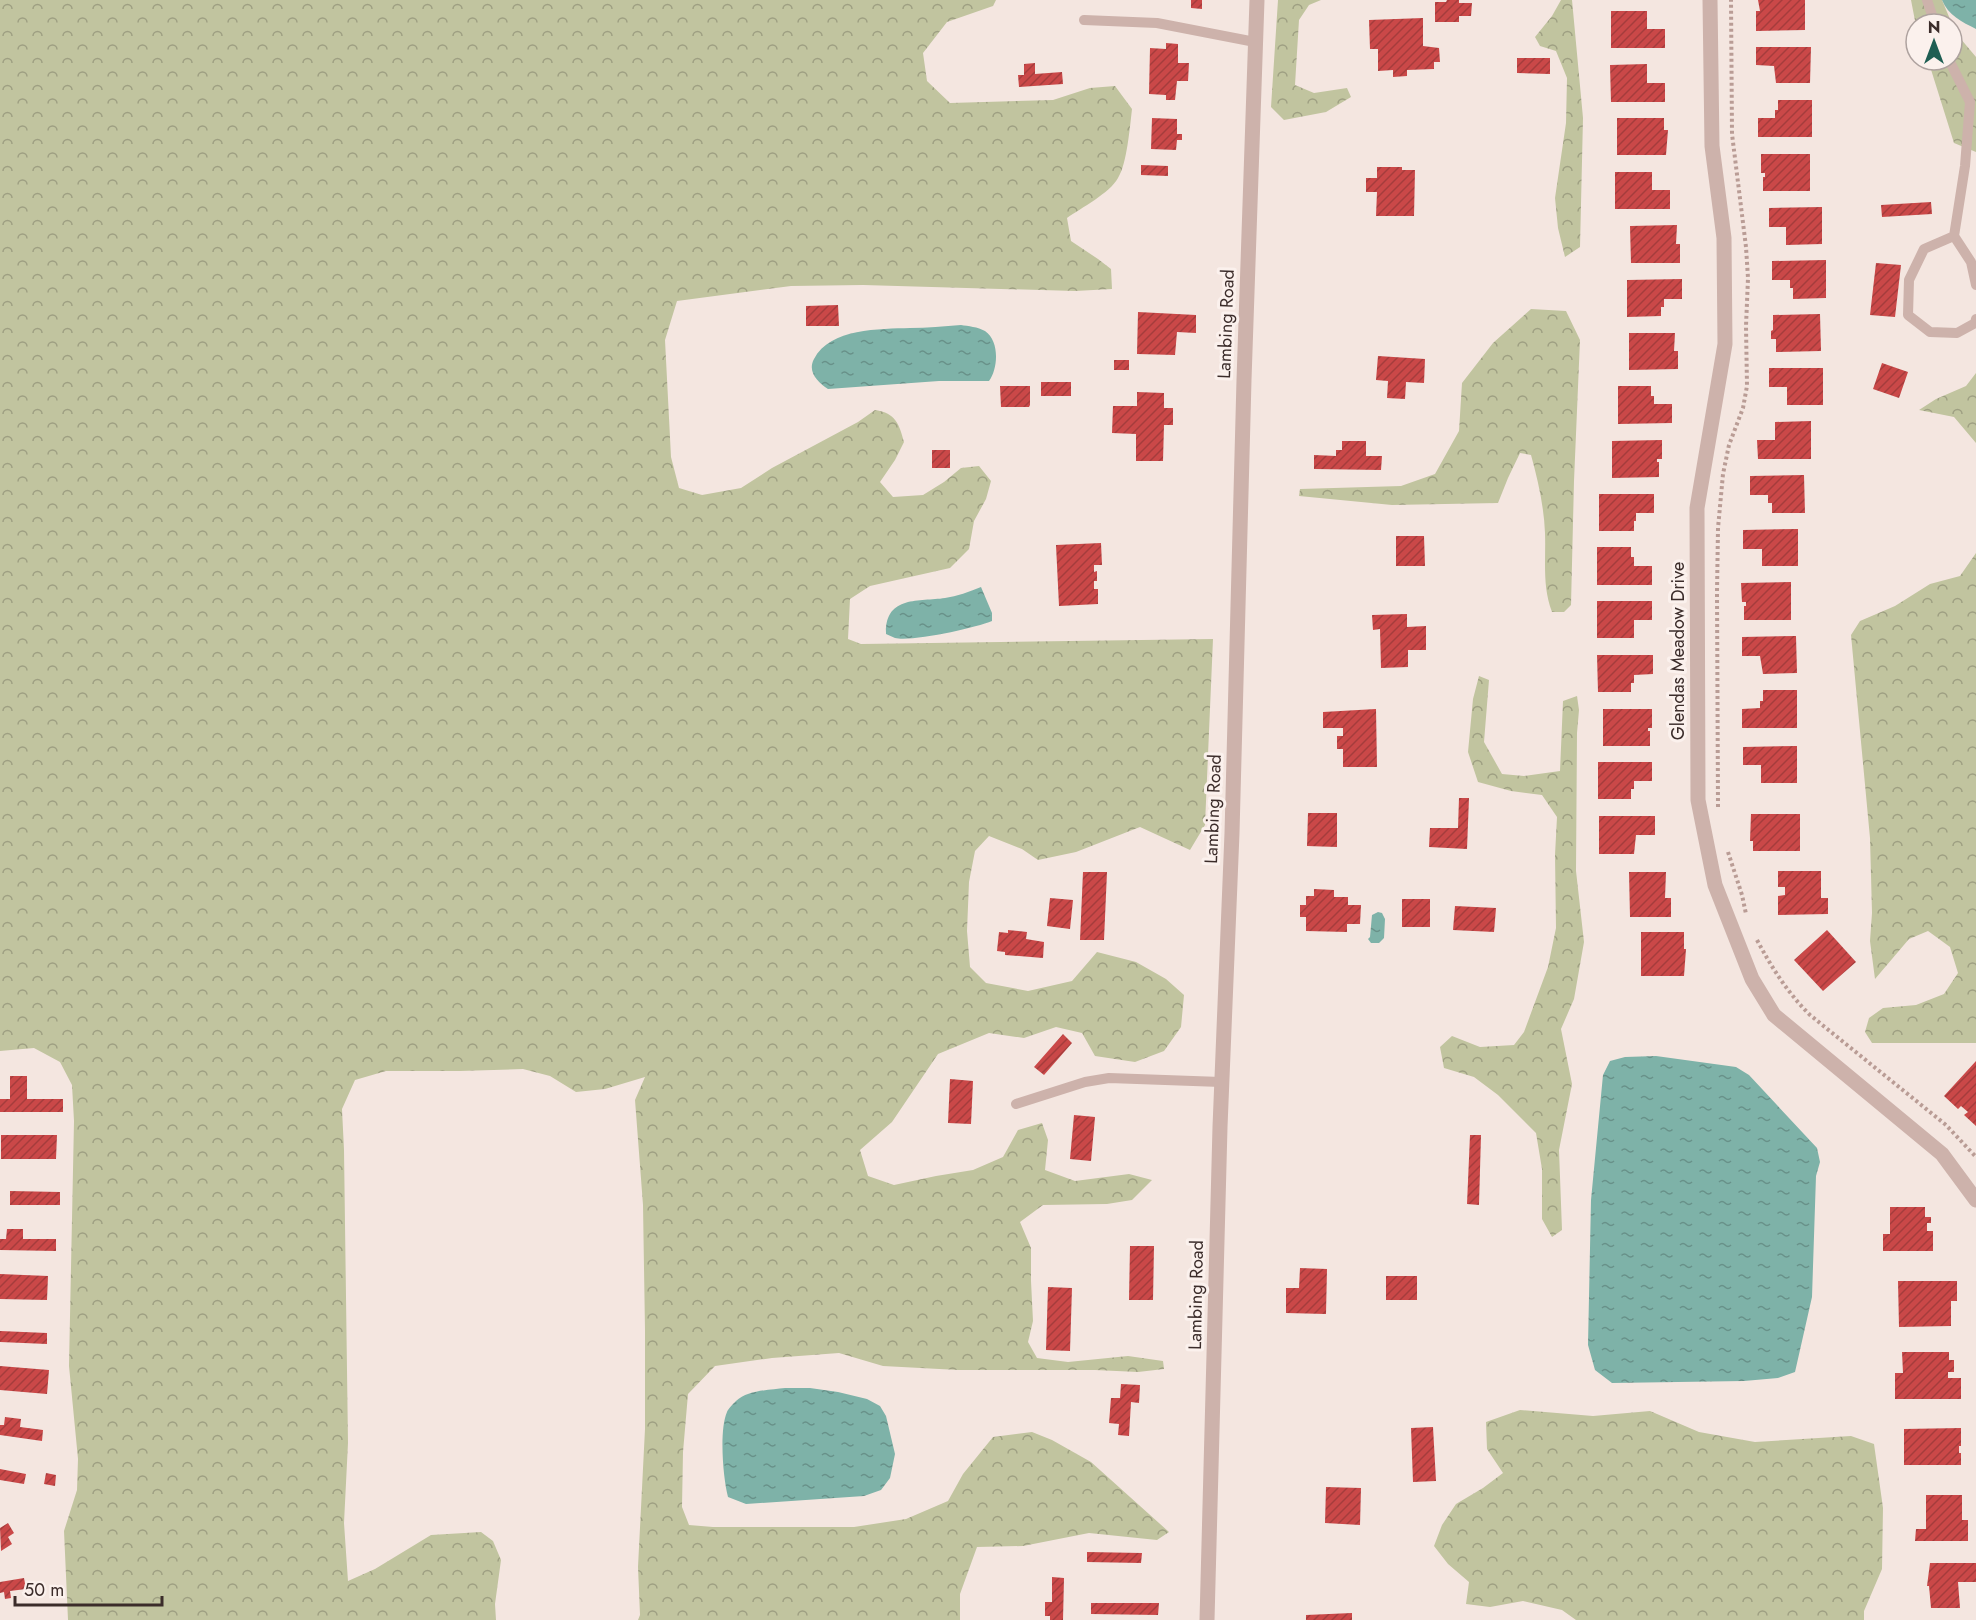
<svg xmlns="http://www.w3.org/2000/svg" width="1976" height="1620" viewBox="0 0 1976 1620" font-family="Jost,sans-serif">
<defs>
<pattern id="forest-crowns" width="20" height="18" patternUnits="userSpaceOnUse" patternTransform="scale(1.5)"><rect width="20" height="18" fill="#c1c49f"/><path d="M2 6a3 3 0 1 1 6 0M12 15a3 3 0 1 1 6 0" fill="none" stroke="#9e9f82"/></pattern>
<pattern id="water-ripples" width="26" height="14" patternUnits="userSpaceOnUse" patternTransform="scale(1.5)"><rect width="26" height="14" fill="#7eb2a8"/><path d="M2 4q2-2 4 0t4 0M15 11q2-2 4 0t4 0" fill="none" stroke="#689189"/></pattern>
<pattern id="building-hatch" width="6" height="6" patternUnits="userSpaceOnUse" patternTransform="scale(1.5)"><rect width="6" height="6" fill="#ca4848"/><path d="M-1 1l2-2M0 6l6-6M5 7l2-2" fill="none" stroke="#a53c3c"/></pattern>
</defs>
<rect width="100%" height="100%" fill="#f4e6e0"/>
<path fill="url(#forest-crowns)" d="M0,0H996L993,6L947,22L923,53L927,81L950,103L1053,100L1090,88L1115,86L1132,109C1130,126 1127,164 1118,178C1110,193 1081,208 1067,218L1071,241L1098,259L1111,269L1112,289L1075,291L863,285L791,286L677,301L665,340L671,457L679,488L702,495L741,488L772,468L858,422L875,410C896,413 899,424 904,442L895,460L880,482L893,497L923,495L944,482L961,468L979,466L991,481L986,499L974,521L969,549L950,568L870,586L850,599L848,639L861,644L1213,639L1205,825L1190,850L1140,827L1076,852L1038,860L1022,849L989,836L975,851L969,882L967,931L970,967L986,983L1028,991L1072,981L1097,952L1136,962L1166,979L1184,995L1181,1027L1164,1051L1135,1062L1095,1056L1082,1033L1056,1027L1024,1038L989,1033L938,1054L892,1122L860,1150L868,1176L894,1185L936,1176L973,1170L1003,1157L1018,1130L1042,1123L1048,1140L1045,1170L1075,1181L1129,1174L1152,1180L1132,1200L1107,1204L1043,1205L1020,1222L1031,1248V1281L1033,1321L1028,1342L1037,1358L1068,1362L1128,1356L1163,1361L1164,1369L1138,1372L1095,1370H958L883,1366L839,1353L772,1358L715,1366L688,1394L683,1452L682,1507L689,1525L713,1527H854L906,1519L948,1501L963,1474L993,1437L1032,1432L1052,1440L1091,1462L1169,1532L1157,1540L1089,1533L1023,1546L977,1547L960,1594V1620H638L640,1615L638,1567L645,1429V1330L643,1205L635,1100L645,1077L605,1089L576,1092L550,1076L523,1069L460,1071H386L355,1080L342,1109L344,1150L348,1443L344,1523L348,1581L375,1569L431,1535L481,1532L493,1541L501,1560L495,1604L496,1620H68L64,1531L77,1490L78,1459L69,1366L74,1121L72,1085L60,1062L34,1048L0,1051Z
M1278,0H1321L1309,5L1299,20L1295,85L1314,93L1347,88L1351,97L1326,112L1284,120L1271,107Z
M1561,0H1572L1583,118L1580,247L1565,257L1558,228L1555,198L1566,123L1567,78L1556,51L1540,46L1535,37L1552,16Z
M1911,0H1942L1952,24H1916V26Z
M1952,25L1955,32L1976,57V152L1954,143L1928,60H1952Z
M1531,309L1566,311L1580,340L1574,481L1571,605L1564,612H1552C1542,586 1546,560 1545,533C1544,507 1538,480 1531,455L1520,453L1508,478L1498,503L1392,505L1299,496L1300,489L1401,486L1435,474L1459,431L1462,383L1493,343Z
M1976,373V443L1954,417L1919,410L1936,399L1966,386Z
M1976,553V1043H1872L1865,1032L1869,1018L1883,1008L1916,1005L1944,994L1958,973L1950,947L1928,931L1909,939L1875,979L1870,941L1872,913L1870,838L1851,635L1860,621L1895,606L1930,584L1960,576Z
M1479,676L1489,680L1484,742L1502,774L1524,776L1560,771L1563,701L1577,696L1579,710L1577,733L1576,871L1584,942L1574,999L1561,1029L1572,1084L1559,1150L1562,1230L1552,1237L1542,1219V1169L1536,1133L1498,1095L1474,1077L1444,1068L1440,1047L1452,1036L1480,1047L1514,1045L1524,1032L1548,967L1556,928L1555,855L1557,817L1542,795L1511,791L1478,782L1468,752L1473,699Z
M1520,1410L1593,1416L1650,1411L1699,1432L1755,1442L1851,1436L1874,1444L1883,1508L1882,1569L1864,1611V1620H1576L1562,1610L1523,1601L1490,1607L1466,1604L1469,1582L1448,1564L1434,1546L1442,1525L1456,1504L1483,1488L1503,1473L1487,1449L1486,1422Z"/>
<path fill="url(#water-ripples)" d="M1942,0H1976V29C1962,22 1948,15 1942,0Z
M961,325C968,326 978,327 985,331C1000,341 998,369 989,381H939L828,389C818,382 807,372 814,359C830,328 880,329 910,328C927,328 944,326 961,325Z
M981,587L992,613V621C975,628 912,642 895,638C892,637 889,635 886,634C885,595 919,602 945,598C957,596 969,592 981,587Z
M1378,912L1382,913L1385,919L1384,938L1379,943H1371L1368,939L1370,937L1372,915Z
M1656,1056L1736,1067L1749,1075L1817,1148L1820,1162L1816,1176L1812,1297L1795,1372L1778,1378L1744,1381L1612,1383L1595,1370L1588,1345L1591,1200L1603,1075L1610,1061L1625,1057Z
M785,1388H810L838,1392L867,1399L880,1406L886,1416L895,1454L890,1478L881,1490L864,1496L746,1504L728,1497C723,1478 719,1430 727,1412C728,1409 733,1404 736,1401C748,1390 770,1390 785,1388Z"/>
<path fill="url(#building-hatch)" d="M1191,0H1202V9L1191,8Z
M1447,0H1459V3H1472L1471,16H1459V22H1435V2H1446Z
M1758,0H1805V30L1756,31V11H1760Z
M1611,11H1647V29H1665V48H1611Z
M1423,18V46L1439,48L1440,62H1434V69L1407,70V76L1393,77V70L1378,71V49H1370L1369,20Z
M1166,43L1178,44V63H1189L1188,81H1177L1175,100H1166V95L1149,94L1150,48L1166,49Z
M1756,47H1811L1810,83H1776L1774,66L1756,65Z
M1517,58H1550V74L1517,73Z
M1035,63V74L1062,72L1063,84L1019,87L1018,75H1024V64Z
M1647,64V83H1665V102H1611L1610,65Z
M1778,100H1812V137H1758V118H1775V110H1778Z
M1152,118L1177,119V134H1182V140H1177L1176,150L1151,149Z
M1617,118H1664V130H1668L1666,155H1617Z
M1761,154H1810V191H1763V177H1765V173H1761Z
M1141,165L1168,166V176L1141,175Z
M1377,167H1402V170H1415L1414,216H1376L1377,192H1366V178H1377Z
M1615,172H1652V190H1670V209H1615Z
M1931,202L1932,214L1882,217L1881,205Z
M1822,207V244L1786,245V227H1769V208Z
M1677,225L1676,244H1680V263H1631L1630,226Z
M1826,260V298L1793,299V288H1790V280H1772V261Z
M1876,263L1901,265L1895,317L1870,315Z
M1682,279V299H1664V307H1661V316L1627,317V280Z
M838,305L839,326H806V306Z
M1138,312L1196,315V333L1177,332L1175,355L1137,354Z
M1820,314L1821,351L1776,352V339H1771V331L1773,330V315Z
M1629,333H1675L1674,351H1678V369L1629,370Z
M1378,356L1425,359L1424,383L1406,382L1405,399L1387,398L1388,381L1376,380Z
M1114,360H1129V370H1114Z
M1882,363L1908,372L1899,398L1873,389Z
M1769,368H1823V405H1787V387H1769Z
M1041,382H1071V396H1041Z
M1000,386H1030V405L1029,407H1001Z
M1618,386H1651V396H1654V404H1672V423L1618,424Z
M1137,392L1164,393V408H1173V425H1164L1163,461H1136V434L1112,433L1113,406H1137Z
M1811,421V459H1758L1757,440H1775V422Z
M1662,440V459H1657V462H1659V477L1612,478V441Z
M1342,441H1366V456H1382L1381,470L1314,469V455L1336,456V450H1342Z
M932,450H950V468H932Z
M1804,475L1805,513H1772V503H1768V495H1750V476Z
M1599,494H1654V513H1636V521H1634V531H1599Z
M1798,529V566H1762V549H1743V530Z
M1396,536H1424L1425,566H1396Z
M1101,543L1102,565H1094V572L1097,571V581H1094V589H1098V604L1059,606L1056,545Z
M1597,547H1631V557H1634V566H1652V585H1597Z
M1791,582V620H1744V606H1746V602H1742L1741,583Z
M1597,601H1652V620H1634V638H1597Z
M1407,614V627L1426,626V650H1408V667L1381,668L1380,629L1373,630L1372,615Z
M1796,636L1797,673L1763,674L1760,656H1742V637Z
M1597,655H1653V674L1634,675V683H1631V692H1598Z
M1763,690H1797V728H1742V709L1760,708V701H1763Z
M1376,709L1377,767H1343V749H1337V736H1343V728H1323V712Z
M1603,709H1652V728H1648V731H1650V746H1603Z
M1797,746V783H1761V765H1743V747Z
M1598,762H1652V781H1634V789H1631V799H1598Z
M1459,798H1469L1467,849L1429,847L1430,828H1458Z
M1308,813H1337V847L1307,846Z
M1751,814H1800V851H1753V841H1750Z
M1599,816H1655V835H1636L1634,854H1599Z
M1778,871H1821V898H1828V914L1778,915V896L1785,895V887H1778Z
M1083,872H1107L1104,940H1080Z
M1629,872H1666L1665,898H1671V917H1630Z
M1314,889L1334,890V897H1348V905H1361L1360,924H1347V932L1306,931V917H1300V905H1306V896H1314Z
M1050,898L1073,900L1070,929L1047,926Z
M1402,899H1430V927H1402Z
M1455,906L1496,908L1494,932L1453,930Z
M1008,930L1027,932L1026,939L1044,942L1043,958L1005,955V952L997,951L999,932L1008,933Z
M1827,930L1856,962L1823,991L1794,960Z
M1641,932H1684V949H1686L1684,976H1641Z
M1063,1034L1072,1043L1044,1075L1034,1067Z
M1976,1061V1126L1964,1115L1968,1112L1961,1106L1958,1109L1944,1096Z
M10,1076H27V1099H63V1112H0V1099H10Z
M950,1079L973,1081L971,1124L948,1123Z
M1074,1115L1095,1117L1091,1161L1070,1159Z
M1,1135H57L56,1159H1Z
M1470,1135H1481L1479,1205L1467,1204Z
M10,1191L60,1192V1205H10Z
M1890,1207H1925V1217H1931V1223H1927V1231H1933V1251H1883V1234H1890Z
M7,1229H23V1239H56V1251L0,1250V1239H6Z
M1130,1246H1154L1153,1300H1129Z
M1300,1268L1327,1269L1326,1314L1286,1313V1288H1299Z
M0,1274L48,1276L47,1300L0,1299Z
M1386,1276H1417V1300H1386Z
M1898,1281H1957V1301H1951V1326L1899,1327Z
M1048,1287L1072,1288L1070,1351L1046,1350Z
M0,1331L47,1333V1344L0,1342Z
M1902,1352H1949V1360H1954V1372H1948V1378H1961V1399H1895V1373H1903Z
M0,1366L49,1370L47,1394L0,1390Z
M1121,1384L1140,1385L1139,1403L1131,1402L1129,1436L1118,1435L1119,1424L1109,1423L1111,1398H1120Z
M5,1417L21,1419L20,1427L43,1430L42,1441L0,1435V1425H4Z
M1433,1427L1436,1481L1413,1482L1411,1428Z
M1961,1428V1446H1959V1453H1961V1465H1904V1429Z
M0,1469L26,1474L24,1484L0,1480Z
M46,1473L56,1475L55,1486L44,1484Z
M1326,1487L1361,1488L1360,1525L1325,1523Z
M1926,1495H1962V1520H1968V1541H1915L1916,1529H1926Z
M8,1523L14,1533L8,1537L12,1544L1,1551L0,1528Z
M1087,1552L1142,1553L1141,1563L1087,1562Z
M1930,1563H1976V1582H1958L1960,1608H1931L1929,1586H1927Z
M1052,1577L1064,1578L1063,1620H1050V1616H1045V1602H1052Z
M24,1578L26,1589L10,1591L11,1598L5,1599L4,1592L0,1593V1582Z
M1091,1603H1159L1158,1615L1091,1614Z
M1352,1613V1620H1306V1615Z"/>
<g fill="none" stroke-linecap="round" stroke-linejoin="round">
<path stroke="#b99c95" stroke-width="4" stroke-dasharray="3 3" stroke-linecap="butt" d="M1718,807L1717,592L1718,528L1723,474L1729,445L1743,408L1747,386L1746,326L1748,278L1746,247L1732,134L1731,0
M1728,852L1742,895L1746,914
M1757,940C1772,968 1787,992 1810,1015L1946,1125L1976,1157"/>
<path stroke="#cdb2ab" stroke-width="10" d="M1927,0L1935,24
M1084,20L1157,23L1255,42
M1949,60L1970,102L1965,166L1954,236L1971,262L1976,285
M1954,236L1924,249L1909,280L1908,315L1930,332L1957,333L1975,323L1976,319
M1016,1104L1085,1082L1109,1078L1221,1082"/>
<path stroke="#cdb2ab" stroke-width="15" d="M1710,0L1712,146L1724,238L1725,344L1697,508L1698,800L1715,885L1752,979L1774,1015L1942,1154L1976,1200
M1207,1620L1220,1127L1232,833L1244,380L1257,0"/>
</g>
<g text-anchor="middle" stroke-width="6" stroke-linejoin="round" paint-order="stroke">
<g font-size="18" fill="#3b2c2a" stroke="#fbf1ed">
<text transform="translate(1226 324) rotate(-88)" y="6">Lambing Road</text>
<text transform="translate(1678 651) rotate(-90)" y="6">Glendas Meadow Drive</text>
<text transform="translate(1213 809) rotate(-88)" y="6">Lambing Road</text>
<text transform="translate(1196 1295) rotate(-89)" y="6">Lambing Road</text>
</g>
</g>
<g transform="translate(1934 42)"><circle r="28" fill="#fbf1ed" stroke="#aea29f" stroke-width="1.5"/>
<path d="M0-4.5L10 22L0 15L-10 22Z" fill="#1e5e53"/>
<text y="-9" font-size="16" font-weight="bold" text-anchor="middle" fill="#3b2c2a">N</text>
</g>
<path d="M15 1596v9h147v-9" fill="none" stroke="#3b2c2a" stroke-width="3"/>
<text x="24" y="1596" font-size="18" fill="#3b2c2a" stroke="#fbf1ed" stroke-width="4.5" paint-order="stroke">50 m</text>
</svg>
